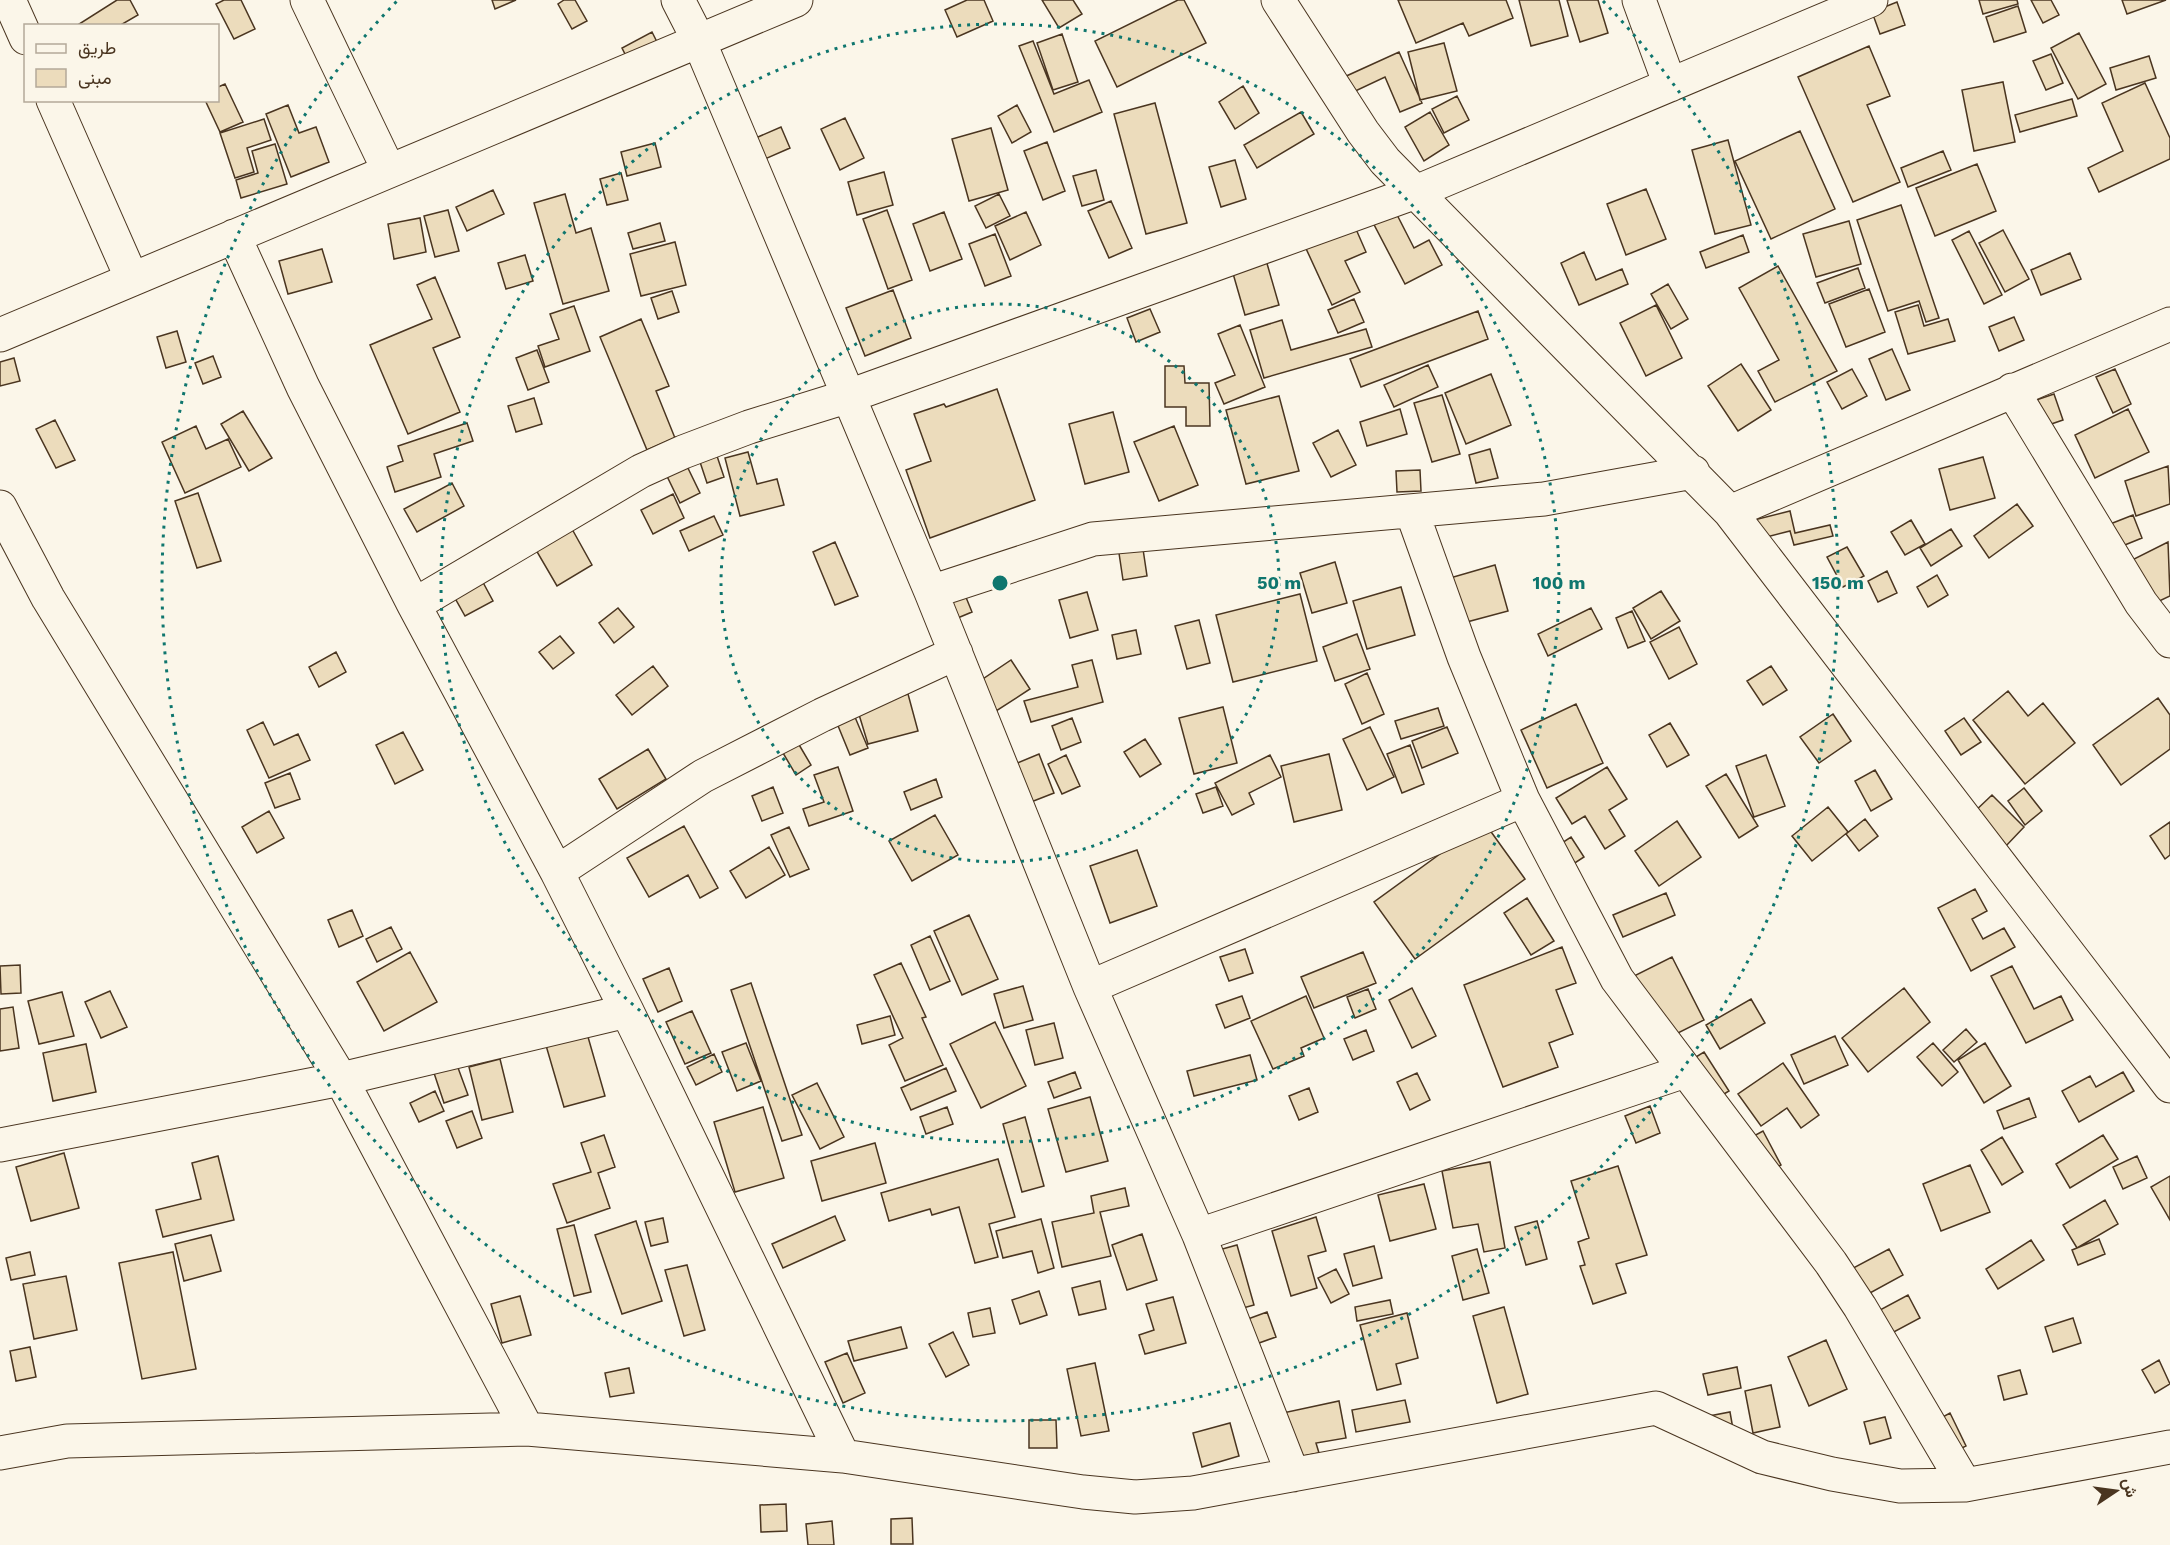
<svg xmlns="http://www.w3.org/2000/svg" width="2170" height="1545" viewBox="0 0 2170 1545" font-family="'Work Sans',Vazirmatn,sans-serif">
<rect width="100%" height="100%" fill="#fbf6e9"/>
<path fill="#ecdcbc" stroke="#4a3520" stroke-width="1.5" d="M117,0H130L138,15L119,26H76Z
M224,0H241L255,29L234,39L216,4Z
M492,0H516L495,9Z
M564,0H575L587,21L572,29L558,4Z
M967,0H984L993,21L957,37L945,10Z
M1042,0H1073L1082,14L1059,28Z
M1178,0H1184L1206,43L1117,87L1095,41Z
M1398,0H1506L1513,18L1469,36L1463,23L1416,43Z
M1519,0H1559L1568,36L1531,46Z
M1567,0H1598L1608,33L1580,42Z
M1979,0H2017L2018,4L1983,14Z
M2031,0H2051L2059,15L2043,23Z
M2122,0H2166L2127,14Z
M1897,2L1905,25L1880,34L1872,12Z
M2018,6L2026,32L1994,42L1986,17Z
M652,32L658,44L628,60L622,48Z
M2079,33L2106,84L2078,99L2051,48Z
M1062,34L1078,82L1053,90L1037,43Z
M1033,41L1054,94L1089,80L1102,112L1054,132L1019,46Z
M1444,43L1457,91L1420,100L1408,52Z
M1869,46L1890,96L1867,105L1900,182L1853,202L1798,77Z
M1399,52L1422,103L1400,112L1385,77L1349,94L1342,78Z
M2051,54L2063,83L2046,90L2033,61Z
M2149,56L2156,78L2116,90L2110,68Z
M2003,82L2015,142L1974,151L1962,90Z
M2145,83L2170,138V159L2099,192L2088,168L2123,151L2102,103Z
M225,84L243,122L220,132L205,100H218V87Z
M1243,86L1259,113L1235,129L1219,102Z
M1457,96L1469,120L1444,133L1432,109Z
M2072,99L2077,116L2020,132L2015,115Z
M1155,103L1187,223L1146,234L1114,114Z
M288,105L299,133L316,127L329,162L291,177L266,114Z
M1017,105L1031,132L1012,143L998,116Z
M1301,112L1314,134L1257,168L1244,145Z
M1430,112L1449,145L1424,161L1405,127Z
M845,118L864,158L840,170L821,129Z
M264,119L271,140L247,148L254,172L235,178L220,133Z
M781,127L790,148L751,165L742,144Z
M991,128L1008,190L969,201L952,139Z
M1800,131L1835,209L1771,239L1735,161Z
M1728,140L1751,225L1715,234L1692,150Z
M1047,142L1065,191L1043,200L1024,151Z
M655,143L661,167L627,176L621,152Z
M275,144L287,184L241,198L236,180L258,173L252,151Z
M1943,151L1951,170L1908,187L1901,168Z
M1235,160L1246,199L1221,207L1209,167Z
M1977,164L1996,211L1935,236L1916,188Z
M1096,170L1104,200L1082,206L1073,176Z
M884,172L893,205L857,215L848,182Z
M621,173L628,200L607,205L600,179Z
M1646,189L1666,239L1626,255L1607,204Z
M493,190L504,214L467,231L456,207Z
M565,194L576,233L591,228L609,291L563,304L534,203Z
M999,194L1010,216L986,228L975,206Z
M1111,201L1132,248L1109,258L1088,211Z
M1391,203L1414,248L1429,240L1442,265L1405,284L1369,215Z
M1901,205L1939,318L1926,322L1919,301L1888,311L1857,220Z
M448,210L459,251L435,257L424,216Z
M887,210L912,280L888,289L863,219Z
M944,212L962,259L930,271L913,224Z
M1026,212L1041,245L1010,260L995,226Z
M420,218L426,252L394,259L388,224Z
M1352,220L1366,252L1345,261L1360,292L1332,305L1303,242Z
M1849,221L1861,264L1816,277L1803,234Z
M660,223L665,241L633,249L628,233Z
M2003,230L2029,279L2005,292L1979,243Z
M1969,231L2002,295L1984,304L1952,240Z
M995,234L1011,276L985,286L969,244Z
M1743,235L1749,252L1706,268L1700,252Z
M675,242L686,285L641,296L630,254Z
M322,249L332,282L288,294L279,261Z
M1584,252L1596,280L1622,269L1628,284L1579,305L1561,263Z
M2070,253L2081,279L2041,295L2031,270Z
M525,255L533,281L506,289L498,263Z
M1266,260L1279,305L1245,315L1232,270Z
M1778,266L1837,371L1775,402L1758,371L1779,360L1739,288Z
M1858,268L1865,288L1825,303L1817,283Z
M435,277L460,337L433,348L460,412L408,434L370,345L432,319L417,285Z
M1668,284L1688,319L1671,329L1651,294Z
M1869,289L1885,332L1846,347L1829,304Z
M893,290L911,338L865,356L846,308Z
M672,291L679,312L658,319L651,298Z
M1354,299L1364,322L1338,333L1328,310Z
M1656,305L1682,358L1646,376L1620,323Z
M1918,305L1924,326L1948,319L1955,341L1908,354L1895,312Z
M574,306L590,351L545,367L538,346L559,339L550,314Z
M1150,309L1160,332L1136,342L1127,318Z
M1478,311L1488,339L1361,387L1350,359Z
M2014,317L2024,340L1999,351L1989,327Z
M641,319L669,386L656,391L675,438L647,450L600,337Z
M1282,320L1291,350L1366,329L1372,347L1264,378L1250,330Z
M1240,325L1265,387L1224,404L1215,383L1235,375L1218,334Z
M177,331L186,362L166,368L157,337Z
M1892,349L1910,390L1886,400L1869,359Z
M537,350L549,382L528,390L516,358Z
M213,356L221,377L203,384L195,363Z
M14,358L20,381L0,386V362Z
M1741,364L1771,410L1738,431L1708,386Z
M1428,365L1438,387L1394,407L1384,385Z
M1165,366H1184L1185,383H1209L1210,426H1186V407H1165Z
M1852,369L1867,396L1842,409L1827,382Z
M2115,369L2131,404L2113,413L2096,377Z
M1491,374L1511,425L1466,444L1445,393Z
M997,389L1035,500L930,538L906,470L931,461L914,414L944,404L946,407Z
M2054,394L2063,420L2031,431L2022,405Z
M1442,395L1460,454L1432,462L1414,403Z
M1279,396L1299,471L1246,484L1226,410Z
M534,398L542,424L516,432L508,406Z
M1400,409L1407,434L1367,446L1360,422Z
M2128,409L2149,452L2095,478L2075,435Z
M243,411L272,458L249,471L221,424Z
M1113,412L1129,472L1085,484L1069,424Z
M55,420L75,460L56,468L36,429Z
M467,423L473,441L434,454L441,477L395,492L387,467L403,461L398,446Z
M196,426L206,449L228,439L241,467L185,493L162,442Z
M1174,426L1198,485L1159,501L1134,442Z
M1338,430L1356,465L1331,477L1313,443Z
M1490,449L1498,478L1476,483L1469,455Z
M748,452L757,484L777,479L784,505L740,516L725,458Z
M716,453L724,477L707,483L699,459Z
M1983,457L1995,498L1950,510L1939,469Z
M684,460L700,493L680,503L664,470Z
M2168,466L2170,504L2136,516L2125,481Z
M1420,470L1421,491L1397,492L1396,471Z
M452,483L464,506L417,532L404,509Z
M198,493L221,561L197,568L175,501Z
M673,494L684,518L653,534L641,510Z
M2017,504L2033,526L1989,558L1974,536Z
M1790,511L1795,533L1830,525L1833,536L1794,545L1790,531L1751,541L1746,522Z
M2133,515L2142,538L2110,551L2100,528Z
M714,516L723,535L689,551L680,531Z
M1911,520L1925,544L1905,555L1891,532Z
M572,529L592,565L557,586L536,550Z
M1951,529L1962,546L1931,566L1920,548Z
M835,542L858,596L835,605L813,552Z
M2168,542L2170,596L2153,604L2132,560Z
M1847,547L1864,576L1843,587L1827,557Z
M1143,549L1147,576L1123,580L1119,553Z
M1335,562L1347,603L1312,613L1300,573Z
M1495,565L1508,611L1463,623L1450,578Z
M1887,571L1897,593L1878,602L1868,581Z
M479,575L493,601L465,616L451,591Z
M1937,575L1948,595L1928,607L1917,587Z
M1401,587L1415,635L1367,649L1353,601Z
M963,590L972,612L948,622L938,600Z
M1661,591L1680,621L1651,639L1633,608Z
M1087,592L1098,630L1070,638L1059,600Z
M1300,594L1317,661L1233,682L1216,615Z
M618,608L634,627L614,643L599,623Z
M1591,608L1602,629L1548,656L1538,634Z
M1632,611L1645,641L1628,648L1616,618Z
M1199,620L1210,663L1187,669L1175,626Z
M1679,627L1697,664L1669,679L1650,642Z
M1136,630L1141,654L1117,659L1112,635Z
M1357,634L1370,669L1335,681L1323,647Z
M560,636L574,653L553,669L539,652Z
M336,652L346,672L319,687L309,667Z
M1011,660L1030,689L993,713L974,685Z
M1092,660L1103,702L1031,722L1024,701L1078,687L1072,665Z
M653,666L668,686L632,715L616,695Z
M1771,666L1787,690L1763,705L1747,681Z
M1367,673L1384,714L1362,724L1345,684Z
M2008,691L2028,716L2043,703L2075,743L2025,784L1973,720Z
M908,694L918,731L868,744L857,708Z
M2158,698L2170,715V749L2121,785L2093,745Z
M1576,704L1603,763L1547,788L1521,730Z
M1223,707L1237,763L1194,774L1179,718Z
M1438,708L1444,726L1401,739L1395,721Z
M852,710L868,748L850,755L834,716Z
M1833,714L1851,741L1819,763L1800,737Z
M1072,718L1081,742L1061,750L1052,726Z
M1964,718L1981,742L1961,755L1945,731Z
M263,722L274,745L298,734L310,760L269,778L247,730Z
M1670,723L1689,755L1667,767L1649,735Z
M1370,727L1394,777L1367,790L1343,739Z
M1447,727L1458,753L1422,768L1412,741Z
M403,732L423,770L395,784L376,745Z
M1145,739L1161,764L1140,777L1124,752Z
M798,743L811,765L796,775L783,753Z
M1410,745L1424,784L1402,793L1387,754Z
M648,749L666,779L617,809L599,779Z
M1039,754L1054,793L1031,802L1015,764Z
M1329,754L1342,810L1294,822L1281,766Z
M1066,755L1080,786L1062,794L1048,764Z
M1270,755L1281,777L1249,793L1254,804L1232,815L1215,783Z
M1766,755L1785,806L1754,817L1736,766Z
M838,767L853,811L809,826L803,809L824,802L814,775Z
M1607,767L1627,799L1609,810L1625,836L1605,849L1585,816L1572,824L1556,798Z
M1875,770L1892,799L1871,811L1855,781Z
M290,773L300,799L275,808L265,783Z
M1726,774L1758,826L1739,838L1706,786Z
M936,779L942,797L911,810L904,792Z
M773,787L783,813L762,821L752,796Z
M1216,787L1223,806L1203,813L1196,794Z
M2024,788L2042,811L2025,825L2008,801Z
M1992,795L2024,827L2005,847L1972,814Z
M1828,807L1848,832L1812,861L1792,836Z
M269,811L284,838L257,853L242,827Z
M935,815L958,855L912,881L889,841Z
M1865,819L1878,836L1859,851L1846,834Z
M1677,821L1701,857L1659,886L1635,851Z
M1484,822L1525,879L1415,959L1374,902Z
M2170,822V855L2165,859L2150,836Z
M684,826L718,888L700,898L688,875L649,897L627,858Z
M789,827L809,869L790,877L771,835Z
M1571,837L1584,857L1561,872L1548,852Z
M769,847L785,875L746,898L730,871Z
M1137,850L1157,906L1110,923L1090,866Z
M1975,889L1987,911L1972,919L1983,939L2004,928L2015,947L1971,971L1938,908Z
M1666,893L1675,915L1623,937L1613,915Z
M1527,898L1554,941L1531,955L1504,913Z
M352,910L363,936L339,947L328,920Z
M969,915L998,979L962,995L934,931Z
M391,927L402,949L377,962L366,939Z
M930,936L950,981L930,990L911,945Z
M1562,947L1576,983L1556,990L1573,1034L1549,1043L1558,1067L1503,1087L1464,985Z
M1245,949L1253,973L1229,981L1220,957Z
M410,952L437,1002L384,1031L357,982Z
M1363,952L1376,983L1314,1008L1301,977Z
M1672,957L1704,1020L1658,1043L1626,980Z
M901,963L926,1017L922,1018L943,1065L905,1081L889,1045L903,1038L874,975Z
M20,965L21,993L1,994L0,966Z
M2012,966L2034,1009L2061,996L2073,1020L2026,1043L1991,976Z
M669,968L682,1001L658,1012L643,979Z
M751,983L802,1135L782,1141L731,990Z
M1023,986L1033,1020L1004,1028L994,994Z
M1412,988L1436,1036L1412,1048L1389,1000Z
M1904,988L1930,1022L1868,1072L1842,1038Z
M1368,989L1376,1009L1355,1018L1347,997Z
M110,991L127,1027L101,1038L85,1002Z
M62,992L74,1036L39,1044L28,1001Z
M1242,996L1250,1018L1225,1028L1216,1005Z
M1306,996L1324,1038L1301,1048L1304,1056L1273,1069L1251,1021Z
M1751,999L1765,1023L1720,1049L1706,1025Z
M13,1007L19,1048L0,1051V1009Z
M692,1011L711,1053L685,1064L666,1022Z
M890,1016L895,1035L862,1044L857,1025Z
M995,1022L1026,1086L981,1108L950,1044Z
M1054,1023L1063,1058L1035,1065L1026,1030Z
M1966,1029L1977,1042L1954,1062L1943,1050Z
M586,1030L605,1096L564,1107L545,1042Z
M1366,1030L1374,1051L1353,1060L1344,1039Z
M1835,1036L1848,1065L1804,1084L1791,1055Z
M746,1043L761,1081L737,1091L722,1052Z
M1933,1043L1958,1072L1942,1086L1917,1057Z
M1985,1043L2011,1086L1984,1103L1958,1060Z
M86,1044L96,1092L53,1101L43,1053Z
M1704,1052L1729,1091L1711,1102L1686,1063Z
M714,1054L722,1072L696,1085L687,1067Z
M1250,1055L1257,1080L1194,1096L1187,1071Z
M500,1059L513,1112L482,1120L469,1067Z
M1783,1063L1819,1115L1801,1128L1787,1108L1761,1126L1738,1094Z
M457,1065L468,1095L444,1103L434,1073Z
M946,1068L956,1091L911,1110L901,1088Z
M1075,1072L1081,1088L1054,1098L1048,1082Z
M2123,1072L2134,1091L2079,1122L2062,1091L2090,1076L2096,1087Z
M1417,1073L1430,1100L1410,1110L1397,1082Z
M817,1083L844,1137L820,1149L792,1095Z
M1309,1088L1318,1112L1299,1120L1289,1096Z
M435,1091L444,1111L419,1122L410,1103Z
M1090,1097L1108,1161L1066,1172L1048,1109Z
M2029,1098L2036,1117L2004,1129L1997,1111Z
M1650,1106L1660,1133L1636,1143L1625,1116Z
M763,1107L784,1178L735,1192L714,1122Z
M947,1107L953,1124L926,1134L920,1117Z
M472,1111L482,1138L457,1148L446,1121Z
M1025,1117L1044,1186L1022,1192L1003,1124Z
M1763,1131L1781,1165L1756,1179L1737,1145Z
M604,1135L615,1167L598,1173L610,1208L567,1223L553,1184L591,1172L581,1143Z
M2103,1135L2118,1159L2070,1188L2056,1164Z
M2002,1137L2023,1172L2002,1185L1981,1150Z
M875,1143L886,1183L822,1201L811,1161Z
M64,1153L79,1208L31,1221L16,1167Z
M218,1156L234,1220L163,1237L156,1210L201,1199L192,1163Z
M2137,1156L2147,1178L2123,1189L2113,1167Z
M998,1159L1015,1217L989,1224L998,1257L975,1263L959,1207L932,1215L930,1209L889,1221L881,1193Z
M1490,1162L1505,1248L1484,1252L1478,1224L1453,1228L1442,1171Z
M1970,1165L1990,1212L1941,1231L1923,1184Z
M1618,1166L1647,1255L1616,1264L1626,1293L1593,1304L1580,1266L1585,1265L1578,1242L1589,1238L1571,1181Z
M2170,1176V1220L2151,1187Z
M1424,1184L1436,1229L1390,1241L1378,1195Z
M1125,1188L1129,1206L1100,1212L1111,1256L1062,1267L1052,1222L1094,1213L1091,1196Z
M2105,1200L2118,1224L2077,1248L2063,1225Z
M835,1216L845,1240L783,1268L772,1244Z
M1316,1217L1326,1251L1308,1256L1317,1288L1291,1296L1272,1231Z
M663,1218L668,1242L651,1246L645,1222Z
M1041,1219L1054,1268L1038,1273L1032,1251L1003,1258L996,1231Z
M636,1221L662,1301L622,1314L595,1235Z
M1537,1221L1547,1259L1526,1265L1515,1227Z
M574,1225L591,1292L574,1296L557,1229Z
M1142,1234L1157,1280L1127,1290L1112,1245Z
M211,1235L221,1271L184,1281L175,1244Z
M2099,1239L2105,1254L2078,1265L2072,1250Z
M2031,1240L2044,1260L1998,1289L1986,1269Z
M1237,1245L1254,1305L1232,1311L1215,1251Z
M1374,1246L1382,1278L1353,1286L1344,1254Z
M1477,1249L1489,1293L1463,1300L1452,1256Z
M1889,1249L1903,1275L1859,1299L1844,1273Z
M30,1252L35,1275L11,1280L6,1258Z
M173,1252L196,1369L142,1379L119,1263Z
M687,1265L705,1330L684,1336L665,1270Z
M1336,1269L1349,1294L1331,1303L1318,1278Z
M66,1276L77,1330L34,1339L23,1284Z
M1100,1281L1106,1309L1079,1315L1072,1288Z
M1039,1291L1047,1315L1020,1324L1012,1300Z
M1908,1295L1920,1318L1877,1341L1865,1318Z
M520,1296L531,1335L502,1343L491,1304Z
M1173,1297L1186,1343L1145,1354L1139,1335L1154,1330L1146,1304Z
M1390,1300L1393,1314L1357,1321L1355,1307Z
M1504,1307L1528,1394L1497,1403L1473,1316Z
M990,1308L995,1333L973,1337L968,1313Z
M1267,1312L1276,1337L1245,1348L1237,1323Z
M1407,1313L1418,1358L1396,1364L1401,1384L1377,1390L1360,1325Z
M2073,1318L2081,1343L2053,1352L2045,1327Z
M901,1327L907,1348L854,1361L848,1341Z
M953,1332L969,1365L946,1377L929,1344Z
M1826,1340L1847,1389L1809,1406L1788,1357Z
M30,1347L36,1377L16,1381L10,1351Z
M847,1353L865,1393L843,1403L825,1362Z
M2159,1360L2170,1384L2155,1393L2142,1370Z
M1095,1363L1109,1431L1081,1436L1067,1369Z
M1737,1367L1741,1388L1708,1395L1703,1374Z
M629,1368L634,1393L610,1397L605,1373Z
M2020,1370L2027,1394L2004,1400L1998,1376Z
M1771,1385L1780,1427L1753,1433L1745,1391Z
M1405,1400L1410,1422L1356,1432L1352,1410Z
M1339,1401L1346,1438L1316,1443L1319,1453L1288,1459L1278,1414Z
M1730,1412L1736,1446L1709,1416Z
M1950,1413L1966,1446L1943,1458L1926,1426Z
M1885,1417L1891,1438L1870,1444L1864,1422Z
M1029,1420H1056L1057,1448H1029Z
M1230,1423L1239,1456L1202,1467L1193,1433Z
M786,1504L787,1531L761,1532L760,1505Z
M912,1518L913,1544H891V1519Z
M832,1521L834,1545H808L806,1524Z"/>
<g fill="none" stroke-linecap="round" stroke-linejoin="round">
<g stroke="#4a3520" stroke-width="35">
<path id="minor" d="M9,0L26,38
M307,0L389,171
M678,0L699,41L931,592L1090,987L1199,1235L1293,1475
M1278,0L1363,132L1385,161L1730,512L2170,1086
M1639,0L1670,85
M53,100L132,279
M234,236L303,387L414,605L557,872L627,1011L843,1456
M0,335L796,0
M2012,390L2141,603L2170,641
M0,507L48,598L341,1079L527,1429
M1412,512L1464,657L1523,800L1617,979L1831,1263L1860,1307L1965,1485
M1730,512L2170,324
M931,592L1093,539L1544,499L1693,472
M414,605L641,471L683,452L749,427L849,396L1416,192L1871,0
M557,872L703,776L822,715L956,653
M1090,987L1523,800
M0,1145L341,1079L627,1011
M1199,1235L1685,1071
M0,1453L67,1441L527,1429L843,1456L1083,1492L1135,1497L1193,1493L1656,1408L1762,1457L1832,1474L1900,1486L1965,1485L2170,1447"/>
</g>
<use href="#minor" stroke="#fbf6e9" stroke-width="33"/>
</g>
<g fill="none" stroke="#0f766e" stroke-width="3" stroke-dasharray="3 6">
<circle cx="1000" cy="583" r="279"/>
<circle cx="1000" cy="583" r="559"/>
<path d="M1603 1A838 838 0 1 1 397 1"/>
</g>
<circle cx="1000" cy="583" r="9" fill="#0f766e" stroke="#fbf6e9" stroke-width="3"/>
<g font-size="18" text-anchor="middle" font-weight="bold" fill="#0f766e" stroke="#fbf6e9" stroke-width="4.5" stroke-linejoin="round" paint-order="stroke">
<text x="1279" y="589">50 m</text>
<text x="1559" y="589">100 m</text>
<text x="1838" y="589">150 m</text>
</g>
<rect x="24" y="24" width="195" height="78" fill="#fbf6e9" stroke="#b4a999" stroke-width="1.5"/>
<rect x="36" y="44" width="30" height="9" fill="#fbf6e9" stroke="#b4a999" stroke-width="1.5"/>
<text x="78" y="54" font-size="18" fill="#4a3520">طريق</text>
<rect x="36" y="69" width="30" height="18" fill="#ecdcbc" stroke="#b4a999" stroke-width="1.5"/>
<text x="78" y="84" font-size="18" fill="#4a3520">مبنى</text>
<g transform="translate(2116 1491) rotate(77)" stroke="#fbf6e9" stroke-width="4.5" paint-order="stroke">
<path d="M0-4.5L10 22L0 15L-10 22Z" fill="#4a3520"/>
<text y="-9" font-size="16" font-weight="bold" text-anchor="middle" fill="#4a3520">ش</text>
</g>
</svg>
